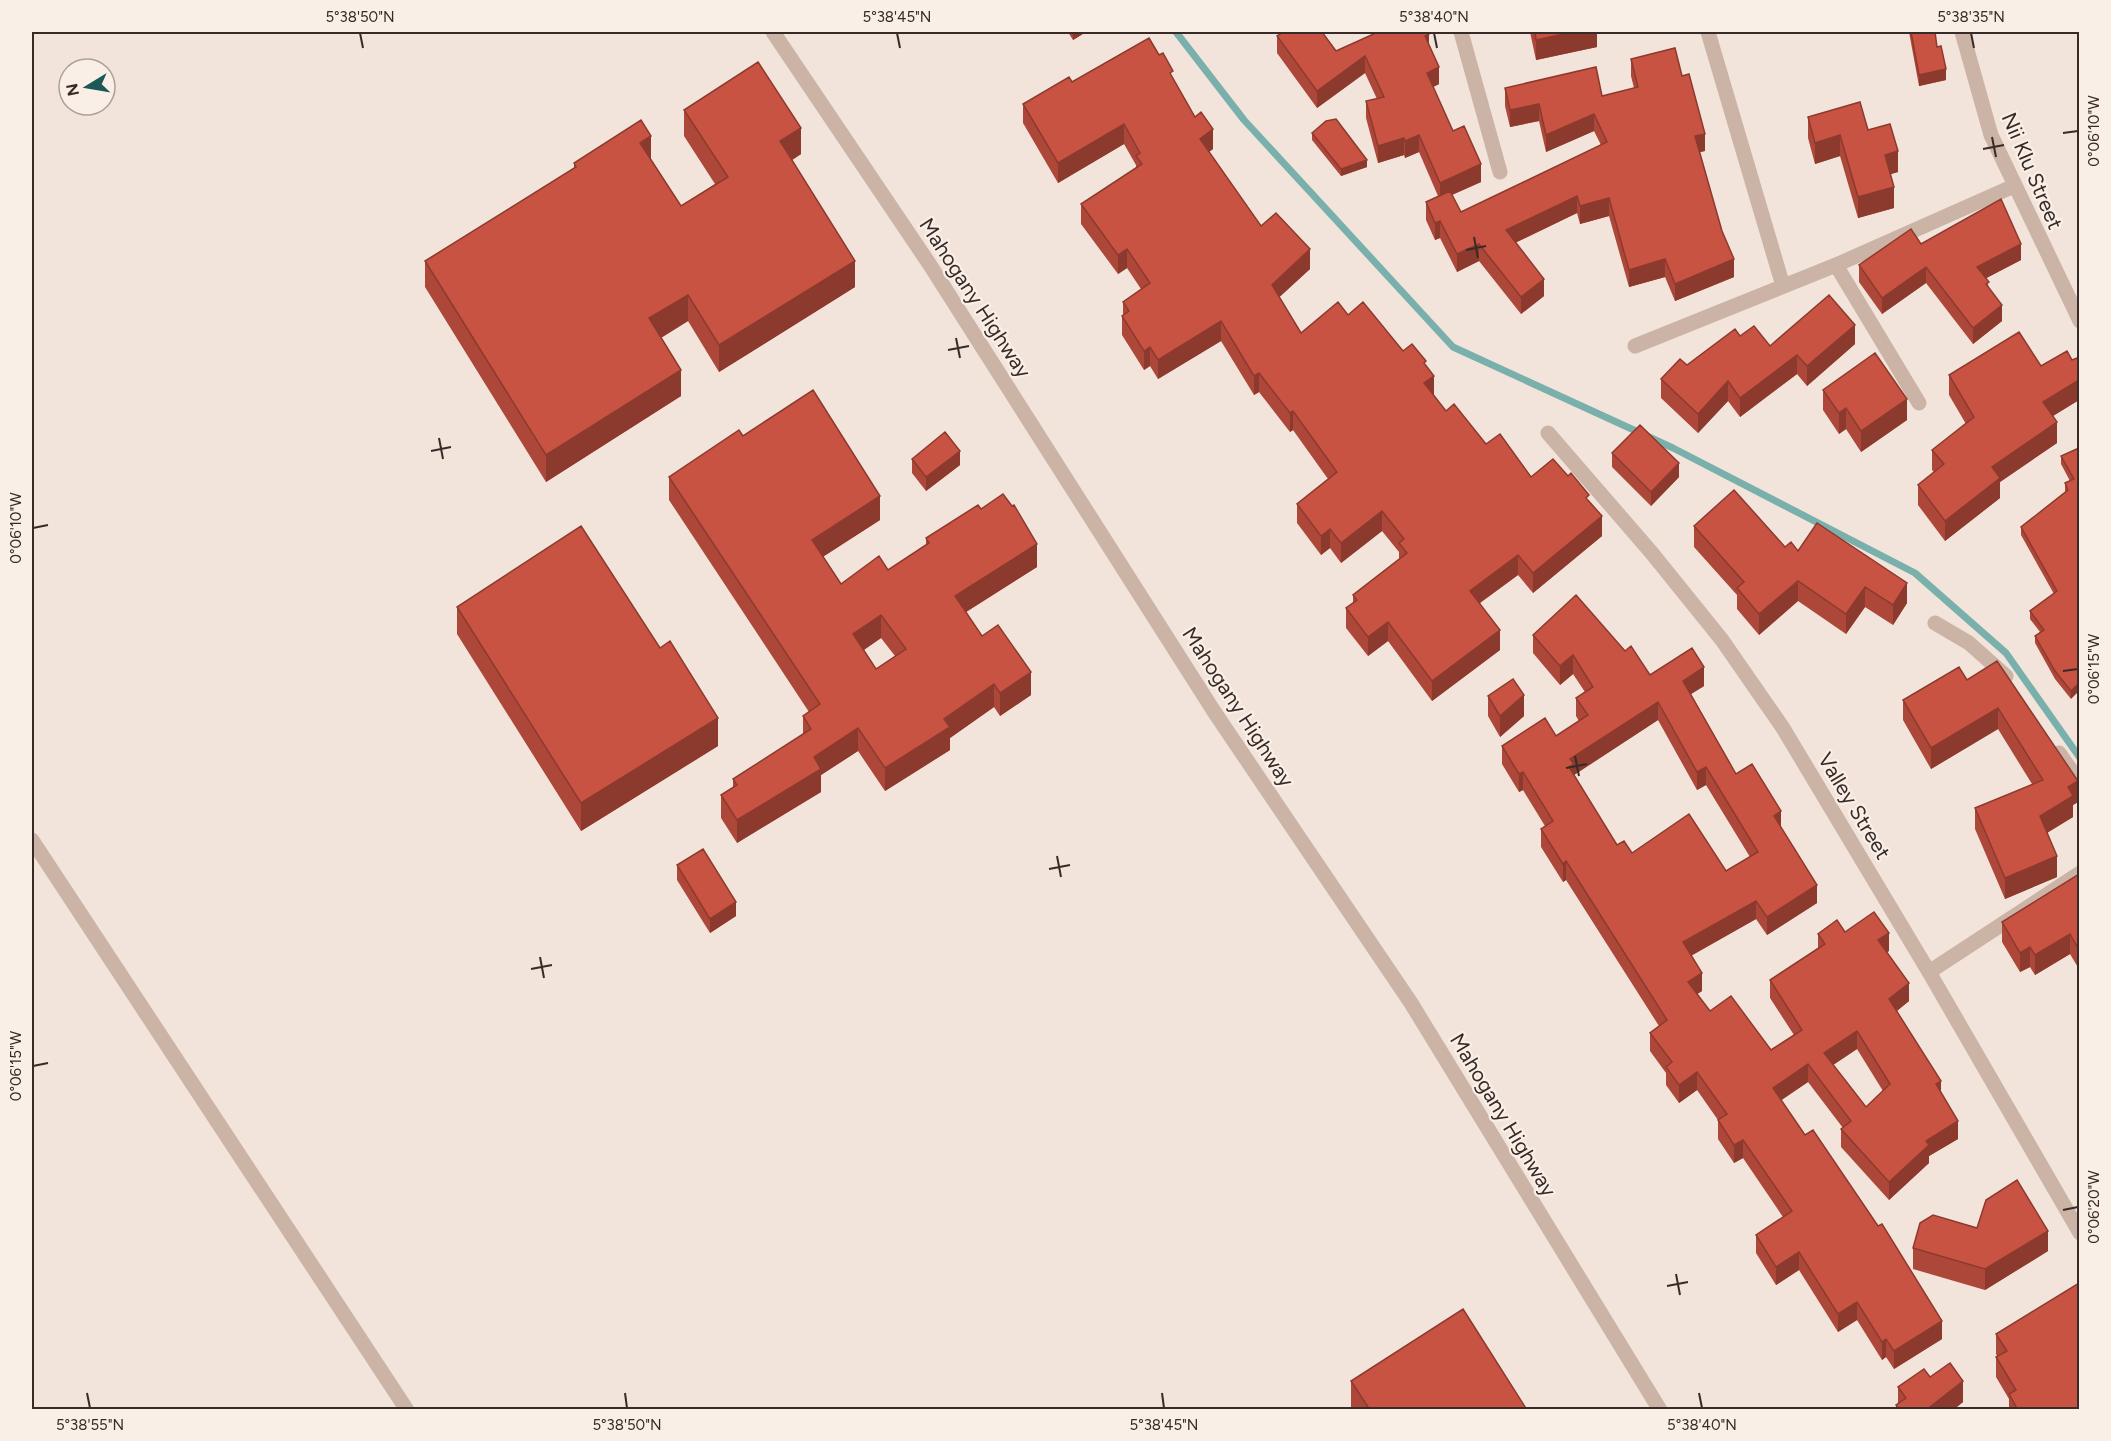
<svg xmlns="http://www.w3.org/2000/svg" width="2111" height="1441" viewBox="0 0 2111 1441" font-family="Figtree,sans-serif">
<rect width="100%" height="100%" fill="#f2e4db"/>
<g fill="none" stroke-linecap="round" stroke-linejoin="round">
<path stroke="#79b0ac" stroke-width="7" d="M1176,32L1244,120L1453,347L1673,448L1915,573L2006,653L2080,758"/>
<path stroke="#cbb3a6" stroke-width="15" d="M773,32L930,265L1215,713L1411,1003L1660,1410
M1461,32L1500,172
M1708,32L1783,286
M1962,32L1991,135L2080,321
M1836,265L1919,403
M1635,346L1836,265L2014,186
M1548,433L1651,552L1722,640L1783,728L1929,972L2080,1233
M1935,623L1969,643L2006,676
M2059,753L2080,783
M32,840L407,1410
M1929,972L2080,873"/>
</g>
<path fill="#ad4739" fill-rule="evenodd" d="M1068,32H1086L1073,40Z
M1530,32H1597V47L1536,60Z
M1909,32H1935L1937,47L1946,80L1919,86Z
M1277,36L1336,51L1429,45L1439,84L1433,87L1453,131L1481,182L1452,195L1461,212L1601,145L1594,131L1546,152L1539,121L1510,127L1505,106V88L1602,96L1634,88L1631,76V59L1682,76L1705,151L1700,152L1734,277L1675,301L1665,277L1629,287L1609,216L1580,224L1577,213L1515,243L1544,296L1521,314L1479,261L1457,272L1440,238L1435,240L1426,220V202L1438,196L1419,152L1405,158L1404,155L1378,163L1366,118V101L1377,99L1365,73L1317,108L1277,53Z
M1173,79L1213,149L1209,152L1261,226L1310,269L1279,297L1301,333L1348,315L1426,366L1434,395L1446,411L1486,444L1531,477L1589,502L1602,536L1533,593L1518,575L1480,603L1500,650L1432,701L1388,641L1368,656L1346,628V608L1353,603V595L1399,559V552L1382,531L1341,563L1330,548L1321,555L1297,523V504L1328,479L1293,430L1290,432L1259,392L1254,395L1221,341L1158,379L1150,366L1144,370L1122,335V316L1123,315V302L1141,289L1127,268L1118,274L1081,224V204L1136,168V165L1124,144L1058,183L1023,123V104L1072,82Z
M684,110L801,154L792,160L855,287L719,372L688,321L661,338L681,396L546,482L425,287V261L574,169V163L651,159L681,206L715,184L684,136Z
M1808,117L1868,130L1898,172L1890,174L1894,208L1858,218L1840,156L1815,164L1808,138Z
M1312,133L1367,167L1341,176L1312,140Z
M1921,244L2021,260L1986,278L1989,288L2002,321L1973,344L1926,283L1882,314L1859,282V265Z
M1740,336L1770,346L1855,344L1807,386L1797,374L1740,417L1728,401L1698,433L1661,398V379Z
M2072,360L2079,400L2053,416L2057,443L2000,482V498L1945,541L1918,505V485L1934,472L1932,470V450L1966,424L1949,395V375L2041,366Z
M1823,390L1907,420L1861,452L1846,429L1839,434L1823,410Z
M743,436L880,520L822,557L841,584L888,570L926,546V538L981,509L1037,567L966,612L982,636L1031,695L1000,716L994,707L950,738V750L885,791L858,751L821,775V792L737,843L721,818V795L733,787V779L803,735V716L809,712L669,500V477ZM881,638L895,656L876,669L864,650Z
M2079,448L2071,699L2055,679L2035,643V636L2040,632L2030,619V611L2054,594L2021,535V527L2065,492V483L2070,481L2061,464V456Z
M1612,453L1679,477L1651,506L1612,467Z
M912,459L960,465L926,491L912,473Z
M1694,526L1785,547L1798,551L1907,603L1893,625L1865,607L1846,634L1798,601L1759,635L1737,609V595L1694,547Z
M457,607L718,746L581,831L457,634Z
M1533,635L1625,651L1650,675L1704,686L1691,694L1736,774L1781,827L1817,903L1767,935L1756,919L1691,956L1702,991L1697,994L1710,1011L1771,1050L1794,1035L1770,998V980L1818,948V934L1845,932L1889,951L1887,952L1909,1001L1897,1011L1941,1092L1958,1139L1929,1156V1163L1889,1200L1841,1147V1129L1843,1128L1808,1082L1781,1100L1942,1339L1894,1369L1886,1357L1882,1360L1857,1320L1838,1332L1799,1270L1776,1285L1756,1253V1235L1783,1217L1743,1158L1734,1163L1718,1139V1120L1697,1090L1679,1103L1666,1085V1073L1650,1051V1033L1659,1026L1566,880L1563,882L1541,847V829L1545,826L1523,790L1519,792L1502,764V746L1556,736L1579,721L1576,716V698L1585,692L1573,674L1560,685L1533,653ZM1658,720L1697,790L1706,785L1750,857L1726,871L1632,853L1617,845L1574,775ZM1857,1049L1883,1091L1866,1107L1833,1065Z
M1997,661L2078,802L2073,805V817L2047,833L2057,877L2005,899L1975,829V808L2032,784L1998,729L1931,769L1903,720V700L1967,680Z
M1488,696L1524,716L1500,737L1488,716Z
M677,865L736,916L710,933L677,880Z
M2079,874V969L2070,954L2035,975L2030,967L2020,972L2002,942V922Z
M2079,1131V1155L2077,1152V1133Z
M1913,1248L2048,1251L1985,1290L1913,1269Z
M1996,1334L2079,1410H2009V1399L1996,1377V1357L1997,1356L1996,1354Z
M1930,1377L1963,1402L1953,1410H1896V1405L1898,1403V1387Z
M1351,1381L1527,1410H1352L1351,1408Z"/>
<path fill="#8d3a2e" d="M1073,32H1086L1073,40Z
M1573,32H1597V47L1536,60V40Z
M1429,34V51L1425,36Z
M1365,56V73L1317,108V91Z
M1439,67V84L1427,90V73Z
M1946,69V80L1919,86V75Z
M1539,104V121L1510,127V110Z
M1594,114V131L1546,152V135Z
M1124,124V144L1058,183V163Z
M801,128V154L780,168V141Z
M1213,129V149L1200,158V139Z
M1705,134V151L1695,153V136Z
M1419,135V152L1405,158V141Z
M1840,135V156L1815,164V143Z
M651,136V162L640,143Z
M1404,138V155L1378,163V146Z
M1898,151V172L1885,176V155Z
M1367,160V167L1341,176V169Z
M1481,164V182L1440,200V183Z
M1894,187V208L1858,218V197Z
M1577,196V213L1506,247V230Z
M1609,198V216L1580,224V206Z
M1440,221V238L1435,240V223Z
M1479,244V261L1457,272V254Z
M2021,244V260L1977,283V267Z
M1127,249V268L1118,274V255Z
M1310,249V269L1272,304V285Z
M1665,259V277L1629,287V270Z
M1734,259V277L1675,301V284Z
M855,261V287L719,372V345Z
M1926,267V283L1882,314V298Z
M1544,279V296L1521,314V297Z
M688,295V321L649,345V318Z
M2002,305V321L1973,344V328Z
M1221,321V341L1158,379V360Z
M1855,325V344L1807,386V366Z
M1150,347V366L1144,370V351Z
M1797,355V374L1740,417V398Z
M681,370V396L546,482V455Z
M1259,373V392L1254,395V376Z
M1434,376V395L1424,383Z
M2079,380V400L2043,422V402Z
M1728,381V401L1698,433V414Z
M1907,399V420L1861,452V431Z
M1846,408V429L1839,434V413Z
M1293,411V430L1290,432V413Z
M2057,422V443L2000,482V498L1945,541V521L1992,467Z
M960,451V465L926,491V477Z
M1679,463V477L1651,506V492Z
M880,496V520L812,564V540Z
M1382,511V531L1341,563V543Z
M1602,516V536L1533,593V573Z
M1330,529V548L1321,555V536Z
M1037,544V567L955,619V596Z
M1518,555V575L1470,610V591Z
M1798,581V601L1759,635V614Z
M1907,583V603L1893,625V605Z
M1865,587V607L1846,634V614Z
M881,615V638L853,657V634Z
M1388,622V641L1368,656V637Z
M1500,630V650L1432,701V681Z
M1573,655V674L1560,685V666Z
M1704,667V686L1683,699V681Z
M1031,672V695L1000,716V693Z
M2079,683V691L2071,699V691Z
M994,684V707L950,738V750L885,791V768L944,719Z
M1524,695V716L1500,737V716Z
M1658,702V720L1574,775L1569,767L1570,759Z
M1998,708V729L1931,769V748Z
M718,718V746L581,831V803Z
M858,728V751L821,775V792L737,843V820L814,757Z
M1706,767V785L1697,790V772Z
M1523,772V790L1519,792V774Z
M2078,781V802L2073,805V817L2040,837V816L2068,787Z
M1781,811V829L1774,816Z
M2057,856V877L2005,899V878Z
M1566,861V880L1563,882V864Z
M1817,885V903L1767,935V917Z
M1756,901V919L1683,960V942Z
M736,902V916L710,933V919Z
M1889,933V951L1878,958V940Z
M2070,934V954L2035,975V955Z
M2030,947V967L2020,972V953Z
M1702,973V991L1688,1000V982Z
M1909,983V1001L1889,1017V999Z
M1857,1031V1049L1824,1071V1053Z
M1808,1064V1082L1773,1106V1088Z
M1697,1072V1090L1679,1103V1085Z
M1941,1081V1099L1936,1084Z
M1958,1121V1139L1929,1156V1163L1889,1200V1182L1926,1141Z
M1743,1140V1158L1734,1163V1145Z
M2048,1231V1251L1985,1290V1269Z
M1799,1252V1270L1776,1285V1267Z
M1857,1302V1320L1838,1332V1314Z
M1942,1321V1339L1894,1369V1351Z
M1886,1339V1357L1882,1360V1342Z
M1963,1381V1402L1953,1410H1926Z"/>
<path fill="#c95342" stroke="#8d3a2e" stroke-width="1.5" fill-rule="evenodd" d="M1283,32H1322L1336,51L1378,32H1428L1429,34L1425,36L1439,67L1427,73L1453,131L1464,126L1481,164L1440,183L1419,135L1405,141L1404,138L1378,146L1366,101L1384,97L1365,56L1317,91L1277,36Z
M1535,32H1573L1536,40Z
M1911,32H1935L1937,47L1941,46L1946,69L1919,75Z
M1149,38L1159,55L1163,53L1173,71L1170,73L1195,117L1201,112L1213,129L1200,139L1261,226L1276,213L1310,249L1272,285L1301,333L1338,302L1348,315L1363,302L1403,351L1412,344L1426,361L1424,363L1434,376L1424,383L1446,411L1454,404L1486,444L1500,434L1531,477L1553,459L1568,476L1571,473L1589,495L1586,498L1602,516L1533,573L1518,555L1470,591L1500,630L1432,681L1388,622L1368,637L1346,608L1357,600L1353,595L1407,553L1399,543L1404,539L1382,511L1341,543L1330,529L1321,536L1297,504L1337,472L1293,411L1290,413L1259,373L1254,376L1221,321L1158,360L1150,347L1144,351L1122,316L1129,311L1123,302L1150,283L1127,249L1118,255L1081,204L1142,164L1136,156L1140,153L1124,124L1058,163L1023,104L1069,77L1072,82Z
M1675,48L1682,76L1689,74L1705,134L1695,136L1722,231L1734,259L1675,284L1665,259L1629,270L1609,198L1580,206L1577,196L1506,230L1544,279L1521,297L1479,244L1457,254L1440,221L1435,223L1426,202L1450,191L1461,212L1607,142L1594,114L1546,135L1539,104L1510,110L1505,88L1596,67L1602,96L1638,87L1631,59Z
M758,62L801,128L780,141L855,261L719,345L688,295L649,318L681,370L546,455L425,261L576,167L574,163L641,120L651,136L640,143L681,206L728,177L684,110Z
M1860,102L1868,130L1890,124L1898,151L1885,155L1894,187L1858,197L1840,135L1815,143L1808,117Z
M1336,119L1367,160L1341,169L1312,133L1326,121Z
M2001,199L2021,244L1977,267L1989,282L1986,284L2002,305L1973,328L1926,267L1882,298L1859,265L1911,229L1921,244Z
M1829,295L1855,325L1807,366L1797,355L1740,398L1728,381L1698,414L1661,379L1680,359L1687,365L1735,329L1740,336L1754,326L1770,346Z
M2019,332L2041,366L2067,351L2072,360L2077,358L2079,363V380L2043,402L2057,422L1992,467L2000,478L1945,521L1918,485L1944,464L1932,450L1974,417L1949,375Z
M1875,353L1907,399L1861,431L1846,408L1839,413L1823,390Z
M813,390L880,496L812,540L841,584L879,556L888,570L929,543L926,538L978,505L981,509L1003,494L1012,506L1014,505L1037,544L955,596L982,636L998,625L1031,672L1000,693L994,684L944,719L950,727L885,768L858,728L814,757L821,769L737,820L721,795L737,785L733,779L811,729L803,716L820,704L669,477L739,430L743,436ZM881,615L906,649L876,669L853,634Z
M1640,425L1679,463L1651,492L1612,453Z
M945,432L960,451L926,477L912,459Z
M2079,448V683L2071,691L2055,671L2035,636L2044,630L2030,611L2057,591L2021,527L2068,490L2065,483L2074,479L2061,456Z
M1734,490L1785,547L1791,542L1798,551L1817,523L1907,583L1893,605L1865,587L1846,614L1798,581L1759,614L1737,588L1744,582L1694,526Z
M581,526L660,648L670,641L718,718L581,803L457,607Z
M1576,595L1625,651L1631,646L1650,675L1692,648L1704,667L1683,681L1736,774L1752,764L1781,811L1774,816L1817,885L1767,917L1756,901L1683,942L1702,973L1688,982L1710,1011L1731,996L1771,1050L1802,1030L1770,980L1825,944L1818,934L1837,920L1845,932L1874,912L1889,933L1878,940L1909,983L1889,999L1941,1081L1936,1084L1958,1121L1926,1141L1929,1145L1889,1182L1841,1129L1851,1121L1808,1064L1773,1088L1805,1135L1813,1130L1878,1226L1882,1224L1942,1321L1894,1351L1886,1339L1882,1342L1857,1302L1838,1314L1799,1252L1776,1267L1756,1235L1792,1211L1743,1140L1734,1145L1718,1120L1727,1114L1697,1072L1679,1085L1666,1067L1672,1062L1650,1033L1667,1020L1566,861L1563,864L1541,829L1553,821L1523,772L1519,774L1502,746L1545,718L1556,736L1588,715L1576,698L1593,687L1573,655L1560,666L1533,635ZM1658,702L1697,772L1706,767L1758,852L1726,871L1689,814L1632,853L1624,841L1617,845L1569,767L1574,764L1570,759ZM1857,1031L1890,1084L1866,1107L1824,1053Z
M1997,661L2078,781L2068,787L2073,796L2040,816L2057,856L2005,878L1975,808L2043,780L1998,708L1931,748L1903,700L1959,667L1967,680Z
M1513,679L1524,695L1500,716L1488,696Z
M703,849L736,902L710,919L677,865Z
M2079,874V950L2070,934L2035,955L2030,947L2020,953L2002,922Z
M2017,1180L2048,1231L1985,1269L1913,1248L1920,1223L1933,1215L1977,1228L1986,1200Z
M2079,1283V1410H2018L2009,1394L2016,1390L1996,1357L2007,1351L1996,1334Z
M1463,1309L1527,1410H1375L1374,1409L1370,1410L1351,1381Z
M1950,1363L1963,1381L1926,1410H1899L1896,1405L1906,1398L1898,1387L1924,1369L1930,1377Z"/>
<path fill="none" stroke="#372a27" stroke-width="2" d="M360,33L363,48M897,33L900,48M1434,33L1437,48M1971,33L1974,48M2063,133L2078,131M1992,137L1996,157M1983,149L2004,145M1474,237L1478,258M1466,250L1486,246M956,338L960,358M948,350L969,346M439,438L443,459M431,451L451,447M33,528L48,525M2063,671L2078,669M1575,756L1579,776M1566,768L1587,764M1057,856L1061,877M1049,869L1070,865M540,957L544,978M531,969L552,965M33,1066L48,1063M2063,1210L2078,1207M1676,1274L1680,1295M1667,1286L1688,1282M87,1393L90,1408M625,1393L627,1408M1162,1393L1164,1408M1699,1393L1702,1408"/>
<g text-anchor="middle" stroke-width="4.5" stroke-linejoin="round" paint-order="stroke">
<g font-size="21" fill="#372a27" stroke="#faefe7">
<text transform="translate(2032 171) rotate(67)" y="7">Nii Klu Street</text>
<text transform="translate(975 298) rotate(57)" y="7">Mahogany Highway</text>
<text transform="translate(1238 707) rotate(57)" y="7">Mahogany Highway</text>
<text transform="translate(1854 806) rotate(59)" y="7">Valley Street</text>
<text transform="translate(1503 1115) rotate(59)" y="7">Mahogany Highway</text>
</g>
</g>
<rect width="2111" height="1441" fill="none" stroke="#faefe7" stroke-width="66"/>
<g transform="translate(87 87) rotate(259)"><circle r="28" fill="#faefe7" stroke="#aca09a" stroke-width="1.5"/>
<path d="M0-4.5L10 22L0 15L-10 22Z" fill="#1c5956"/>
<text y="-9" font-size="16" font-weight="bold" text-anchor="middle" fill="#372a27">N</text>
</g>
<rect x="33" y="33" width="2045" height="1375" fill="none" stroke="#372a27" stroke-width="2"/>
<g font-size="15" text-anchor="middle" fill="#372a27">
<text x="360" y="22">5°38'50"N</text>
<text x="897" y="22">5°38'45"N</text>
<text x="1434" y="22">5°38'40"N</text>
<text x="1971" y="22">5°38'35"N</text>
<text transform="translate(2094 131) rotate(-90)" y="5">0°06'10"W</text>
<text transform="translate(16 528) rotate(-90)" y="5">0°06'10"W</text>
<text transform="translate(2094 669) rotate(-90)" y="5">0°06'15"W</text>
<text transform="translate(16 1066) rotate(-90)" y="5">0°06'15"W</text>
<text transform="translate(2094 1207) rotate(-90)" y="5">0°06'20"W</text>
<text x="90" y="1430">5°38'55"N</text>
<text x="627" y="1430">5°38'50"N</text>
<text x="1164" y="1430">5°38'45"N</text>
<text x="1702" y="1430">5°38'40"N</text>
</g>
</svg>
